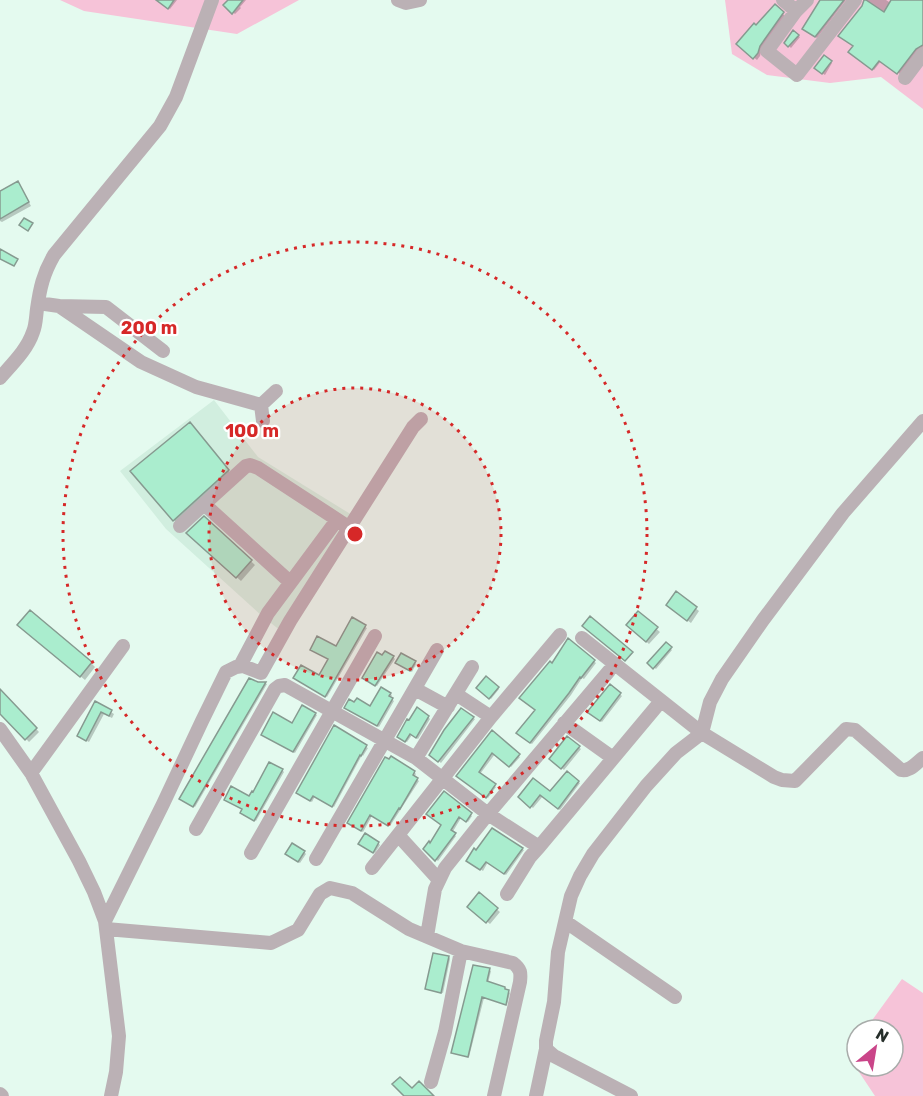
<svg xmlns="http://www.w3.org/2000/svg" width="923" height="1096" viewBox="0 0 923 1096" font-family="Rubik,sans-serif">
<rect width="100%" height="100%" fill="#e4faef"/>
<path fill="#d1eedf" d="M214,400L258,457L352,515L281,631L262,616L166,529L120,471Z"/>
<path fill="#f6c3d8" d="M60,0H299L237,34L84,11Z
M725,0H923V109L881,77L830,83L767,75L732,54Z
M902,979L923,993V1096H875L847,1054L857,1040V1066H893V1030H865Z"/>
<path fill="#0003" d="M159,0H177L170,9Z
M230,0H246L240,7L241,8L235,14L225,5Z
M822,0H846L817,38L805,30Z
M865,0H886L897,7L918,0H923V47L918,50L900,74L881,61L874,70L852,54Z
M776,7L785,16L762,48L760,56L757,60L738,44Z
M794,32L800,37L791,48L786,43Z
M831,62L832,63L825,75L817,70Z
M20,186L31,206L2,222L0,221V193Z
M194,428L232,475L178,524L174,520Z
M204,518L255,565L241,581L192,537Z
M676,593L699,611L691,623L670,608Z
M638,613L660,632L649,644L628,625Z
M365,627L367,628L327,697L297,679L320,677L337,648Z
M23,629L91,663L95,667L85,680Z
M568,641L596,663L584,679L582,678L571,695L532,744L519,735L537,710L552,665Z
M666,644L672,650L656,669L649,663Z
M383,657H393L395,659L377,686L366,680Z
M415,663L416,664L412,672L399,664Z
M486,678L499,689L491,699L478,688Z
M258,683H264L267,684L195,807L183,800Z
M610,686L622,696L602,722L589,711Z
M0,691L39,732L29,742L0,711Z
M390,694L392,695L390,698L394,701L379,727L348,709L371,708Z
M96,703L114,714L112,718L104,714L89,742L81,738Z
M315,714L317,715L295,753L264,736Z
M428,717L430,719L418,739L412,735L407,742L401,739Z
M473,718L475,719L441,763L431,754Z
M492,733L520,757L511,767L495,754L480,774L496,787L488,798L459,778Z
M567,738L581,749L564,770L551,759Z
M366,747L368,748L363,756L362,755L334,807L315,796L312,802L299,794Z
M282,770L284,772L256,821L243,815L242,813L250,798Z
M414,772L416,774L414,777L419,781L390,826L372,816L363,832L351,825Z
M567,773L580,783L560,810L543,796L533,808L520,797L550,793Z
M444,793L472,816L468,822L461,818L452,833L456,836L438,861L425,849L431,845L443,826Z
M493,830L524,850L506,875L488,862L483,871L470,862Z
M378,843L380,845L375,853L362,846Z
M304,852L306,854L300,863L288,855Z
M479,894L500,912L490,924L472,909Z
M449,957L450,959L443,993L429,990L427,989Z
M489,970L491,971L488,983L504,988L510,993L507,1005L484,998L469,1057L455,1054L453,1053Z"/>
<path fill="#aaedce" stroke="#869a90" stroke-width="1.5" d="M156,0H174L168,9Z
M228,0H243L232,14L223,5Z
M820,0H844L815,37L802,29Z
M864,0H866L884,12L891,0H923V45L916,49L897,74L879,61L872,70L848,52L853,46L838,36L862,6Z
M775,4L784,12L760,46L758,53L753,59L736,44L754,23L756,25Z
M793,30L799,35L788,47L784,43Z
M824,55L832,61L822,74L814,68Z
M18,181L29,202L0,219V191Z
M24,218L33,223L28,231L19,225Z
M0,249L18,259L14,266L0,259Z
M190,422L229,470L173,521L130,471Z
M204,516L252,560L236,578L186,533Z
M676,591L697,607L687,621L666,605Z
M30,610L92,662L80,677L17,625Z
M638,611L658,627L646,642L626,625Z
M590,616L633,652L625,661L582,626Z
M352,617L366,625L325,697L293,678L301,665L319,675L328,659L310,650L317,636L336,646Z
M568,638L595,660L581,678L580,677L569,693L530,743L516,733L535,710L519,698L550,661L552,663Z
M666,642L672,647L653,669L647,663Z
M385,651L394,656L375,686L362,678L377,652L382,655Z
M401,653L416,661L410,671L395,663Z
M486,676L499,687L489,699L476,688Z
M249,678L258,682H266L193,807L179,799Z
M610,684L621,693L600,721L587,712Z
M381,687L391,693L389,696L393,698L377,726L344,708L349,699L354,702L357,698L370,706Z
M0,689L37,728L25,740L0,714Z
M95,701L112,710L109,716L101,712L86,741L77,736Z
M302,705L316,713L293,752L261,735L273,712L292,723Z
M417,707L429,716L416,738L410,734L405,742L397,737L407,719L409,720Z
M461,708L474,717L438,762L429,755L444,730Z
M334,725L367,745L361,756L360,755L332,807L313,796L310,801L296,793Z
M492,730L520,754L509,767L492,753L479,772L496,784L486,798L456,776Z
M567,736L580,746L561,769L549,759Z
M391,756L415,771L413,775L418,778L400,809L399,808L388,826L370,815L361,831L347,823L385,757L389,759Z
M269,762L283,769L254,821L240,813L242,809L224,800L231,786L249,796L252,791L253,792Z
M567,771L579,781L558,809L540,795L530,808L518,797L533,778L550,791Z
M444,791L472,813L466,822L459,817L451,830L456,833L435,861L423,849L429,841L430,843L441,825L426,814Z
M492,828L523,848L504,874L486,862L480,870L466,861L474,848L476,850Z
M365,833L379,842L373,853L358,844Z
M292,843L305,851L298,862L285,854Z
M479,892L498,908L486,923L467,907Z
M433,953L449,956L441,993L425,989Z
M473,965L490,968L487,981L505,987V989L509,990L506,1005L482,997L468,1057L451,1053Z
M400,1077L412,1088L419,1081L434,1096H404L392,1084Z"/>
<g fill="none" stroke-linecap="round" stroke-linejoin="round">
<path stroke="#bbb1b5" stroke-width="14" d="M398,0L406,3L420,0
M783,0L796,11
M807,0L796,11L767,51L797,75L855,0
M905,78L923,54
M38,303L59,306L141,362L196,387L261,405L276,391
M59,306L106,307L163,351
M0,378C12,364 27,350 33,332C36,325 36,316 37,309C40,288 43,274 54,255L160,126L176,97L212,0
M261,405L263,421
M204,504L290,582
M180,526L246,466L250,465L258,468L350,528
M582,638L702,733L774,777L782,780L795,781L846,729L855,730L901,770C910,772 916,763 923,758
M240,666L268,613L337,520
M415,689L448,707
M456,694L491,717
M564,723L613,758
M0,729L31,773L79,861L94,892L105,921L119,1036L116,1072L111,1096
M416,758L472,667
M31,773L123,646
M196,829L275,689L279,686L285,685L416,758L488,814L539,847L656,707
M398,835L439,880
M251,853L375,636
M316,859L437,650
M372,868L491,717L560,635
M507,894L530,857L539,847
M105,921L163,804L202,721L226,672L236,667L243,666L261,673L290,621L413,427L421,419
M566,922L675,997
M106,929L271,943L298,930L320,894L330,888L352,893L409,929L461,951L513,963C521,969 521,973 520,982L494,1096
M427,936L435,889L445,868L488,814L609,671
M431,1082L445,1032L461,951
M0,1094L2,1096
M536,1096L546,1049
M631,1096L554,1056L546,1049V1041L554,1002L558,952L571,896L580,876L593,854L646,786L676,753L702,733L710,702L722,679L763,620L843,513L923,421"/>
</g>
<circle cx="355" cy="534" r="146" fill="#d62828" fill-opacity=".12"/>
<g fill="none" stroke="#d62828" stroke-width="3" stroke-dasharray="3 6">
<circle cx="355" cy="534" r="146"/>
<circle cx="355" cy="534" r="292"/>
</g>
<circle cx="355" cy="534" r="9" fill="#d62828" stroke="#fff" stroke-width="3"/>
<g font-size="18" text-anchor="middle" font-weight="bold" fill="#d62828" stroke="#fff" stroke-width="4.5" stroke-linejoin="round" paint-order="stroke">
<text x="149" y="334">200 m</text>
<text x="252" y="437">100 m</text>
</g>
<g transform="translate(875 1048) rotate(30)"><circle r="28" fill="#ffffff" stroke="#a8acaa" stroke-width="1.5"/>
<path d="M0-4.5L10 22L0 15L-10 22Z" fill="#ca4589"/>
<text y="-9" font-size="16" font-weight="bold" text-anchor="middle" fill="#262f2b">N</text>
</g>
</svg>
